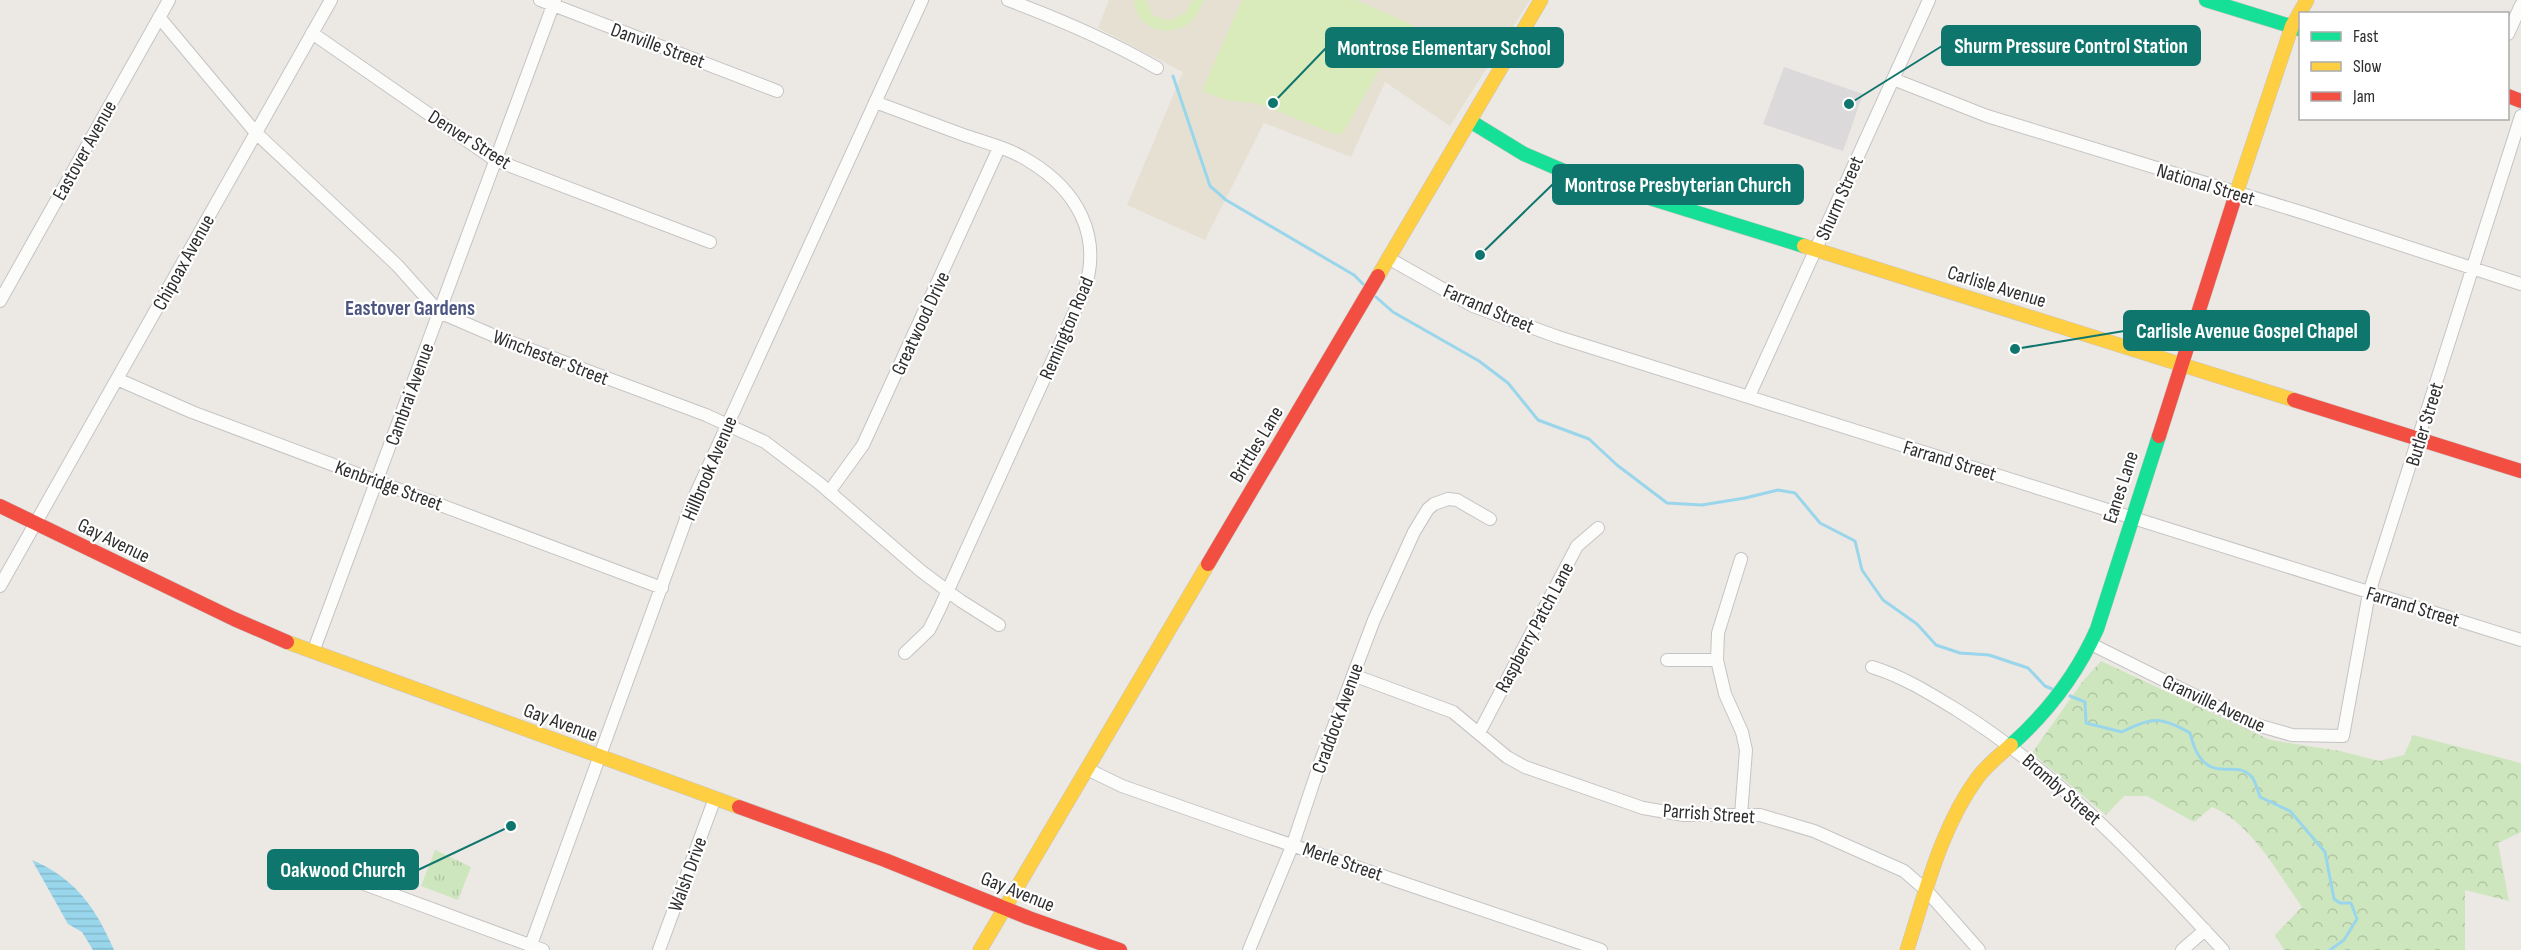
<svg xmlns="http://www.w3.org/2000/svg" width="2521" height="950" viewBox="0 0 2521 950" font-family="'Sofia Sans Condensed',sans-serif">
<defs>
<pattern id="forest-crowns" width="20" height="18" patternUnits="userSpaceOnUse" patternTransform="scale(1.5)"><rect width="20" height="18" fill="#cee6be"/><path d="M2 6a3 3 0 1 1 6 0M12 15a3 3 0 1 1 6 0" fill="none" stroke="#b1c6a4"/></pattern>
<pattern id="park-tufts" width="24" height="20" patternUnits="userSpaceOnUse" patternTransform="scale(1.5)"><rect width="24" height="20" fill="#cee6be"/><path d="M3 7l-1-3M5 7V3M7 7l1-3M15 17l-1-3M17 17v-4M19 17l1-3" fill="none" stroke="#b1c6a4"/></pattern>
<pattern id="water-rules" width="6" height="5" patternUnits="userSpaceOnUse" patternTransform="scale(1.5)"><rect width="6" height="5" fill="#99d6ec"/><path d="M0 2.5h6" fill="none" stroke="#84b8cb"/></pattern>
</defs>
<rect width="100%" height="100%" fill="#ece8e4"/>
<path fill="#dcd9db" d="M1784,67L1863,94L1843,151L1763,124Z"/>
<path fill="#e6e0d3" d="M1109,0H1530L1450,126L1385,82L1351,157L1264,123L1205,240L1127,205L1183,72L1098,28Z"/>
<path fill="url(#forest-crowns)" d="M2101,661L2270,740L2340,751L2379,761L2404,755L2413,735L2521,763V832L2498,843L2509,901L2465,890V950H2284L2275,935L2302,907C2277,872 2252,824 2212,807L2194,822L2147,796H2124L2106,815L2032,753L2083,681Z"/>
<path fill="url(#park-tufts)" d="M435,850L471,867L458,900L421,886Z"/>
<path fill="#d9eabb" d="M1134,0H1146L1152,15L1169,21L1185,13L1193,0H1204C1200,7 1198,15 1192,21C1171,39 1136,31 1134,0Z
M1242,0H1356L1413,25L1382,65L1345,130L1341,134H1335L1259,104L1226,100L1202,91Z"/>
<path fill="url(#water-rules)" d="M32,860C75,878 96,908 114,950H93L82,932L68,924Z"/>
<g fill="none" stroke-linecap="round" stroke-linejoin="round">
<path stroke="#99d6ec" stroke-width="3" d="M1173,76L1210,186L1226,200L1354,275L1363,284
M1376,297L1393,312L1479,361L1508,383L1538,420L1589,439L1617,465L1667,503L1702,505L1745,498L1778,490L1795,493L1820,523L1855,541L1862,570L1883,600L1917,624L1936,645L1960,653L1989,655L2028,668L2045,686L2052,689
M2070,696L2085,702L2086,723L2122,732C2151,717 2161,716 2190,733C2194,749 2201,769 2222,769C2233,770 2241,767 2250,775C2255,779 2258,790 2260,797L2290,811L2325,852L2334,899L2340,903H2351L2357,919L2344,940L2330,950"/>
<g stroke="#c5c4c5" stroke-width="14">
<path id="street" d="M540,0L777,91
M1008,0C1059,19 1110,41 1157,68
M159,17L256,133L397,265L439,312L497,337L706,415L765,442L819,483L921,571L961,601L999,625
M312,33L495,160L710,242
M2508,34L2521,5
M1893,79L1987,116L2307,214L2521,284
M875,102C904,113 932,123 961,134C983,142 1009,148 1029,161C1077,190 1103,236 1084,291L939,610L929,630L905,653
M1388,258L1473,306L1558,337L2521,640
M0,301L169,0
M117,379L192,412L662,588
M1749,396L1929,0
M829,492L863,445L999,148
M1741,559L1718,633L1717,660L1725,694L1742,732L1746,750L1741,815
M0,586L331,0
M2091,644L2250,723L2292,735L2343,736L2369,593L2521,116
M313,652L555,0
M1667,660H1717
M1872,667C1904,677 1929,693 1957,710C2059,774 2142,862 2223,950
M1353,675L1453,712L1507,757L1525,767L1643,808L1684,815H1760L1814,831L1904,871L1927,891L1979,950
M1479,733L1577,546L1598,528
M1087,769L1122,786L1253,832L1601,950
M340,875L543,950
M529,950L693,500L922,0
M659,950L715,798
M1249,950L1293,844L1321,760L1374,620L1414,532L1428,509L1434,504L1448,499L1457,500L1490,519
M2182,950L2205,930"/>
</g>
<g stroke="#c5c4c5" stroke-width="15">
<path id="fast" d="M2206,0L2300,29
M1470,121L1524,154L1566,172L1804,246
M2011,745C2048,712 2077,674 2097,629L2159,436"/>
</g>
<g stroke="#c5c4c5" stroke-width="15">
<path id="slow" d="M2235,197L2292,26L2307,0
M1804,246L2294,400
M1378,276L1541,0
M287,642L739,807
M980,950L1208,564
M1907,950C1926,891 1941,827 1978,777C1988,764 2000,755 2011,745"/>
</g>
<g stroke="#c5c4c5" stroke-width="15">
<path id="jam" d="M2508,96L2521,101
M2294,400L2521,471
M2159,436L2235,197
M0,506L234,619L287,642
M1208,564L1378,276
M739,807L885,860L1029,918L1120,950"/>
</g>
<use href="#street" stroke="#fcfcfb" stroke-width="12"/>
<use href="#fast" stroke="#16e098" stroke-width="14"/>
<use href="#slow" stroke="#ffcf43" stroke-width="14"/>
<use href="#jam" stroke="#f24e42" stroke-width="14"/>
</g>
<g text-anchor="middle" stroke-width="4.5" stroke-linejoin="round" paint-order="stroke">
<g font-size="20" fill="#2e2e2e" stroke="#fff">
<text transform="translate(658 45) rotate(20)" y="7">Danville Street</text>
<text transform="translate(470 139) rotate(32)" y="7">Denver Street</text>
<text transform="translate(84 150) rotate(-61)" y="7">Eastover Avenue</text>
<text transform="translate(2206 184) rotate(17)" y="7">National Street</text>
<text transform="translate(1839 198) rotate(-66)" y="7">Shurm Street</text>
<text transform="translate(183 262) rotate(-61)" y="7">Chipoax Avenue</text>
<text transform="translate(1997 286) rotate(17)" y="7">Carlisle Avenue</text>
<text transform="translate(1489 308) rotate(23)" y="7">Farrand Street</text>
<text transform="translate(920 323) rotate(-65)" y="7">Greatwood Drive</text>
<text transform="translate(1066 328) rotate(-67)" y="7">Remington Road</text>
<text transform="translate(551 357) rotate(21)" y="7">Winchester Street</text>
<text transform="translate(409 394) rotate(-70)" y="7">Cambrai Avenue</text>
<text transform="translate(2424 424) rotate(-73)" y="7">Butler Street</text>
<text transform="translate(1256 444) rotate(-59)" y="7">Brittles Lane</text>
<text transform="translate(1950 460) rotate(17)" y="7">Farrand Street</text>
<text transform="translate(709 468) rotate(-67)" y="7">Hillbrook Avenue</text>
<text transform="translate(389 485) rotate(20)" y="7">Kenbridge Street</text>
<text transform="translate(2120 487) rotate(-72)" y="7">Eanes Lane</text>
<text transform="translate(114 540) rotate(26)" y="7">Gay Avenue</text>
<text transform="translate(2413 606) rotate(17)" y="7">Farrand Street</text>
<text transform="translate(1534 627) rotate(-62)" y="7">Raspberry Patch Lane</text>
<text transform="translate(2214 703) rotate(25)" y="7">Granville Avenue</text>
<text transform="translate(1337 718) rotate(-70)" y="7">Craddock Avenue</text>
<text transform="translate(561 722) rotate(20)" y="7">Gay Avenue</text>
<text transform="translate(2062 789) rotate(41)" y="7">Bromby Street</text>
<text transform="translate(1709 813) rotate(4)" y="7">Parrish Street</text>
<text transform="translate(1343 861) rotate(19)" y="7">Merle Street</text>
<text transform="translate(687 874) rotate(-70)" y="7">Walsh Drive</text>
<text transform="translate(1018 891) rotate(22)" y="7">Gay Avenue</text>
</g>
<g font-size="21" font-weight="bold" fill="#4d5680" stroke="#fff">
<text x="410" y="315">Eastover Gardens</text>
</g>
</g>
<path fill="none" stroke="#0f766e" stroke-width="2" d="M1849 104L1942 46M1273 103L1326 48M1480 255L1553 184M2015 349L2124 331M511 826L418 870"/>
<g fill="#0f766e" stroke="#fff" stroke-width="2">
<circle cx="1849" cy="104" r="6"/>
<circle cx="1273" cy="103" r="6"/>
<circle cx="1480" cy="255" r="6"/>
<circle cx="2015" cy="349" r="6"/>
<circle cx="511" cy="826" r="6"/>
</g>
<g fill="#0f766e" stroke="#0f766e" stroke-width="2">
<rect x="1942" y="26" width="258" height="39" rx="6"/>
<rect x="1326" y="28" width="237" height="39" rx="6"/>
<rect x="1553" y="165" width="250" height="39" rx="6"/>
<rect x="2124" y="311" width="245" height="39" rx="6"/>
<rect x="268" y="850" width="150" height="39" rx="6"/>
</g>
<g font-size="21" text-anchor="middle" font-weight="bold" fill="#fff">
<text x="2071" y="53">Shurm Pressure Control Station</text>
<text x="1444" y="55">Montrose Elementary School</text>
<text x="1678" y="192">Montrose Presbyterian Church</text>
<text x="2247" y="338">Carlisle Avenue Gospel Chapel</text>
<text x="343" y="877">Oakwood Church</text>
</g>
<rect x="2299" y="12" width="210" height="108" fill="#ffffff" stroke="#ababab" stroke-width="1.5"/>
<rect x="2311" y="32" width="30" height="9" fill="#16e098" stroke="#ababab" stroke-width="1.5"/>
<text x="2353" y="42" font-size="18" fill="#2e2e2e">Fast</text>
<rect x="2311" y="62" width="30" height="9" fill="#ffcf43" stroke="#ababab" stroke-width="1.5"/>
<text x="2353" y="72" font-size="18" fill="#2e2e2e">Slow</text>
<rect x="2311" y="92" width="30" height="9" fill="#f24e42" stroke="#ababab" stroke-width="1.5"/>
<text x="2353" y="102" font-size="18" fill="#2e2e2e">Jam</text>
</svg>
